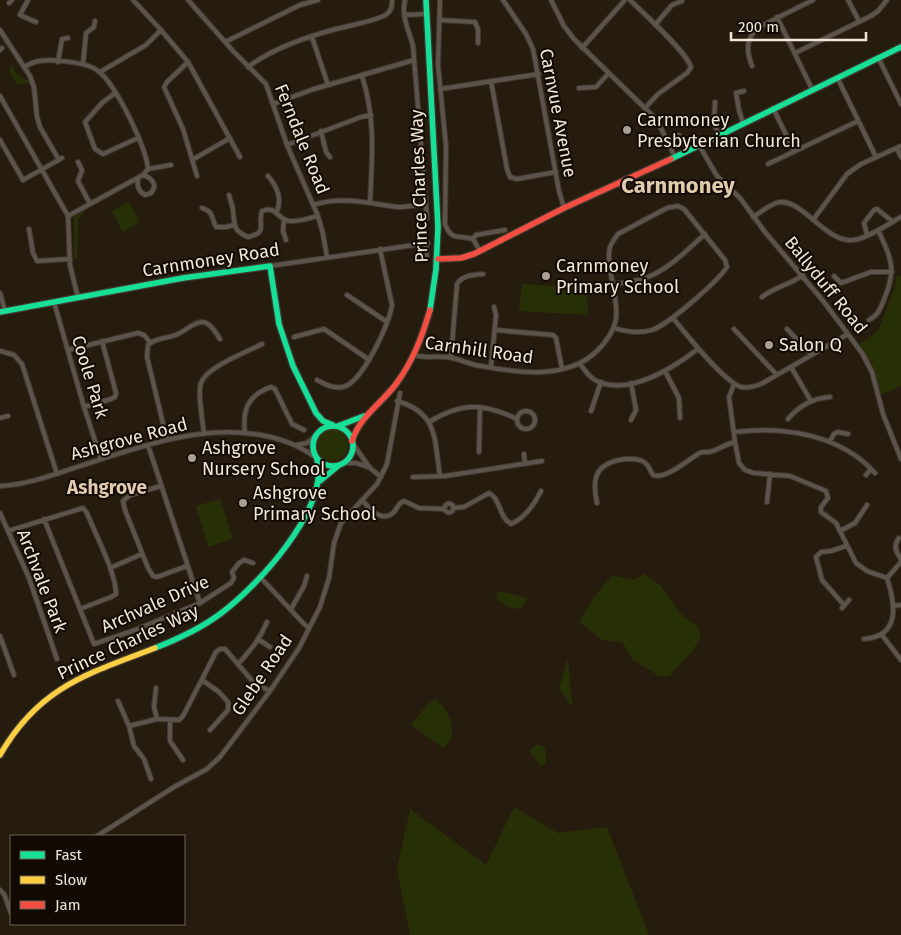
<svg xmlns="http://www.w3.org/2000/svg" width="901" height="935" viewBox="0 0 901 935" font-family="'Fira Sans',sans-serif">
<rect width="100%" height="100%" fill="#261c0e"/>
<path fill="#272f06" d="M13,64C13,75 20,77 29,81V83L17,84L9,69Z
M129,202L140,222L123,232L112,211Z
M85,210L78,220L77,258H74V217Z
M897,275L901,276V386L880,395C877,376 870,361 860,344L878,331L896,284Z
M522,284L568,287L569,285L587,290L588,315L519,311Z
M316 445a16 16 0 1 1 32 0a16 16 0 1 1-32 0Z
M220,499L233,539L208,547L196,506Z
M644,574L661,586L681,614L697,626L701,638L692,651L669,676H659L633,660L622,642L602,640L579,622L593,598L612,575L634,580Z
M498,591L528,598L521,608L511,609L496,599Z
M568,658L572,707L559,689Z
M435,699C449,710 452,721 452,739L443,748L411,725L426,706Z
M537,744L545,747L546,763L541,766L530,752L531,749Z
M514,807L558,833L607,827L649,935H410L397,869L410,809L486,865Z"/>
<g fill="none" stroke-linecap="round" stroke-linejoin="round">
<g stroke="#40382f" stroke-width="6">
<path id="street" d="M28,0L20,15L36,22
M133,0L161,30L188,62L240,157
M188,0L234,52L266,84L287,145L318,216L323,234L327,257
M405,0C401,17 409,30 413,46L427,218
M440,0L438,65L446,146L445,224C451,241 459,235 473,239L480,251
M503,0L526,34L533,49L559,191L564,208
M551,0L564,26L574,39L657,120L675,157
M630,0C643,13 686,51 691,67L687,73L658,94L645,108
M848,0L859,21
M9,3L12,0
M404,15L426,14
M777,17L812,89
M439,20L475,22L478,29V43
M655,25L672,5L682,1
M0,30L30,76L34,87L37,117L40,127L59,160
M312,37L328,85
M225,42L300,5L318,0
M582,48L625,0
M0,50L2,48
M795,53L871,16L878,11L887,0
M878,57L901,104
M58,62L62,39L68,38
M188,62L167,82L164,87L183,129L197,176
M83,64L86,33L94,27L95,21
M752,66C741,38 753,29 777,18C789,12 801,6 813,0
M24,67C28,65 31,63 35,62C48,58 88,62 98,71C116,84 146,147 148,169L143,175L68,216
M248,67C273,48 306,37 336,29C347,26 380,20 387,14C392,10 392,5 392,0
M100,72L146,45L161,30
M362,76C376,119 372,158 370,203
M837,77L876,157
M491,81L507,169L510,177L517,179L556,172
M579,88L596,87L608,74
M440,89L539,74
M115,93L102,103L85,122L95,149L103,154L138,138
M0,96L68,216L70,265L78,298
M715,102L714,123L719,135
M273,104L314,89L414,60
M773,108L794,151
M743,123L739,110L736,93L744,91
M321,131L326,152L330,157
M0,140L23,180L62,158
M668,142L675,139L679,135
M287,145L361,117L371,115
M699,145L717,176L740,198L765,232L824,302L862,353L872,372L883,414L901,459
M897,148L901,157
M192,160L230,138
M78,162L82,170L78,181L90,204
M768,164L858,121
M148,169L171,165
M268,176C277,186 283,200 276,213
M138,178C137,186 138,191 145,195L151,193C158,185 152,178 143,175
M229,195C230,200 233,206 233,211C235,227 233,230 248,237C269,232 257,225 262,211C277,205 277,220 290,221C299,222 310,218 318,216
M313,205C343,195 369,204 398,207C407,207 417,205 426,204
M202,208C214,212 211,217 216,227H226L234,225
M753,217C761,212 768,206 776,203C801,195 824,243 853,240C867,239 888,224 901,217
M284,219L283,231L286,240
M813,220L847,174L861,164L901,146
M29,229L33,253L37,261L70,259
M867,235L864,223L874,210L877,209L893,222
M473,239L476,235L505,230
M426,243L427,259
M270,266L428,243
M834,276L841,283L871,272H892
M614,284C625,283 637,281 648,277C670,268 687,250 705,234
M0,293L5,311
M347,295L387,322
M762,297C774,287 790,285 803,275
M54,302L84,407L101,459
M673,318C686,334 723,381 741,387C748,389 756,386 763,383L848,334
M869,320C877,316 880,310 883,302C897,270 892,260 878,230
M734,329L777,375
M787,329L812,355
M495,330L553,335L556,338L562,369
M294,337L324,329L368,359
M68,350L138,333L144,335L150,342
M0,351L14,355L22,364L57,474
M414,355C427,359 440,355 452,358C462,360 471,365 481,366C519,373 567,380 597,351C606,342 614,331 616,319C619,296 605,266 610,247C612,242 615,238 618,234L667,208L678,206L684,209L725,260L727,267C718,281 668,325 652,330C639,334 627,332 614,328
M451,357L457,284C462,275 474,275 483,274
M580,364C585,370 589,378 597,381C629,396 673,368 698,349
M491,367L496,315L494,307
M791,367L811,401
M665,371L679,398L680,418
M317,380C325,384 333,389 343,387C362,383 390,323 392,305L380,249
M397,401C439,413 434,440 440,476
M84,407L111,399L115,397L116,393L102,341
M591,411L601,382
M517 420a9 9 0 1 1 18 0a9 9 0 1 1-18 0Z
M0,418L8,416
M788,419C799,406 813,398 830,397
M631,420L636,410L631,383
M429,422C462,402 484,403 517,419
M734,432C783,426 840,434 875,473
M245,433C242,410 248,395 271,387L275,389L292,424L304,430
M204,434C203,422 197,392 201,383C206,367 247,352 262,344
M167,440L147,357L148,345C156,337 168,339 178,334C185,331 195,321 203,322C211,323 216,333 220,339
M830,441L834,434L838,432L848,434
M735,442L739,463L745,470L754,473L790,476L826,491L828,498L821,507V512L836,523L856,563L867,571L887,578C896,606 900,636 864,639
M353,444L370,468L381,477
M148,445L200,603
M297,445L307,443L314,437
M479,452L480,407
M524,454L525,464
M344,463H356L368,467
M866,475L871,469
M413,477L445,476L542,461
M0,486C25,485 50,476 74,468C134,449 197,424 261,435C282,439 300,445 316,458
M161,486L130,495L123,501L125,510L148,568L153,576L157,577L187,566
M362,500C369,508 381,523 393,513C398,508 397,504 404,501L419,508L444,509
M767,502L770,474
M597,503C591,476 597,463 625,459C632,459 639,458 644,462C649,465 650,471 653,475C665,480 688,460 698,454C701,451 705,452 709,452C718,450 726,444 735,442L729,397L734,384
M444.5 508a4.5 4.5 0 1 1 9 0a4.5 4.5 0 1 1-9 0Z
M453,508L464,507L489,493C501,499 498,516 511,524C525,518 534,505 541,491
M0,513L29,578L57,659
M44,519L94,644L135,630L200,603L231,583L234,578L232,572L239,563L244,560L253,563
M8,531L83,508L87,513C95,534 116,572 116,594L111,597L80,609
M840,531L855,523L867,505
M899,538C893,546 896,552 901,559
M110,568L142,554
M261,578L304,624L309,628
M887,578L901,562
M844,605L822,580L816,557L821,552L831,551L846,546
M893,606L901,605
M842,608L849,600
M291,609L304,586L307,576
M882,635L901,660
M0,636L14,675
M258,639L270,647
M238,664C250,651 260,639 267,622
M202,680L219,692L228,702V710L210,730
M156,688L154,707L157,719
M118,701L129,726L134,746L144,759L151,779
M170,721V741L183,760
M129,726L157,719L179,720L183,716L216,652L220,649H225L254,683L270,691
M97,836L174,787L207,769L220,757L270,691L299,648L320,607L329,578L334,543L341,523L377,484L387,464L400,393
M0,890L4,894L11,913"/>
</g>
<g stroke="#40382f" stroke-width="8">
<path id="fast" d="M426,0L438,227L436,269L430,310
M671,159L901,47
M0,312L183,278L270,266L279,324L293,366L316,413L323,421L333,425
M313 446a20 20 0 1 1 40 0a20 20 0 1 1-40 0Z
M338,426L364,416
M320,481L338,466
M155,648C178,639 200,629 220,614C257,587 330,508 317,459"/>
</g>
<g stroke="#40382f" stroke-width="8">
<path id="slow" d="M0,755C39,687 87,674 155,648"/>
</g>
<g stroke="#40382f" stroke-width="8">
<path id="jam" d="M438,259L461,258L474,254L564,208L671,159
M352,441C360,416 381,404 396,384C413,361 422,337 430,310"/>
</g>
<use href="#street" stroke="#5c544a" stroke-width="4"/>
<use href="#fast" stroke="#16e098" stroke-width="5.5"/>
<use href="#slow" stroke="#ffcf43" stroke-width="5.5"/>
<use href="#jam" stroke="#f24e42" stroke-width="5.5"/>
</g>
<g fill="#ab9f91" stroke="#120a02" stroke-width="2">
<circle cx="627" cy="130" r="5"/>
<circle cx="546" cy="276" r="5"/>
<circle cx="769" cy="345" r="5"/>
<circle cx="192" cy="458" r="5"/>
<circle cx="243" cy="503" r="5"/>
</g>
<g text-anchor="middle" stroke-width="4" stroke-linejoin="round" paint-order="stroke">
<g font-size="18" fill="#f2e6d7" stroke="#120a02">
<text transform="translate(558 113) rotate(79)" y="6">Carnvue Avenue</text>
<text transform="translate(302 139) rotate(68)" y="6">Ferndale Road</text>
<text transform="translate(419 186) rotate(-92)" y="6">Prince Charles Way</text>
<text transform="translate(211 260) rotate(-9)" y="6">Carnmoney Road</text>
<text transform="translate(826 285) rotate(51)" y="6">Ballyduff Road</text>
<text transform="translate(479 350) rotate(8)" y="6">Carnhill Road</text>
<text transform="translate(90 377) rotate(73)" y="6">Coole Park</text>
<text transform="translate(129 439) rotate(-15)" y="6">Ashgrove Road</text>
<text transform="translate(42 581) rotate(69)" y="6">Archvale Park</text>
<text transform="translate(155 604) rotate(-24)" y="6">Archvale Drive</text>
<text transform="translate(128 642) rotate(-25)" y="6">Prince Charles Way</text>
<text transform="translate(262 675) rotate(-56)" y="6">Glebe Road</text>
</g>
<g font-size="18" fill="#f2e6d7" stroke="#120a02" text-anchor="start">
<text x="637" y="126">Carnmoney<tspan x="637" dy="21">Presbyterian Church</tspan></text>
<text x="556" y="272">Carnmoney<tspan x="556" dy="21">Primary School</tspan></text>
<text x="779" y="351">Salon Q</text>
<text x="202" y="454">Ashgrove<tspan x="202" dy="21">Nursery School</tspan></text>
<text x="253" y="499">Ashgrove<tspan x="253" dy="21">Primary School</tspan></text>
</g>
<g font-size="19" font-weight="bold" fill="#e2cbac" stroke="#120a02">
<text x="107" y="494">Ashgrove</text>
</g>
<g font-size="22" font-weight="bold" fill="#e2cbac" stroke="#120a02">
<text x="678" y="193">Carnmoney</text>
</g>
</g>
<rect x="10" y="835" width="175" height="90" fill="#120a02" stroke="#6c6257"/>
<rect x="20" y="851" width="25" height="8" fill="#16e098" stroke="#6c6257"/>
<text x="55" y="860" font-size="15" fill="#f2e6d7">Fast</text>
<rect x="20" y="876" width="25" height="8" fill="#ffcf43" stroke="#6c6257"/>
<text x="55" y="885" font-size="15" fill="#f2e6d7">Slow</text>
<rect x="20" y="901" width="25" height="8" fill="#f24e42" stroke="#6c6257"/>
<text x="55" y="910" font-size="15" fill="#f2e6d7">Jam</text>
<path d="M731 32v8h135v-8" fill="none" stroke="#f2e6d7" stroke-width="2.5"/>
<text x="738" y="32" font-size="15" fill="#f2e6d7" stroke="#120a02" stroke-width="4" paint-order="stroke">200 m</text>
</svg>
